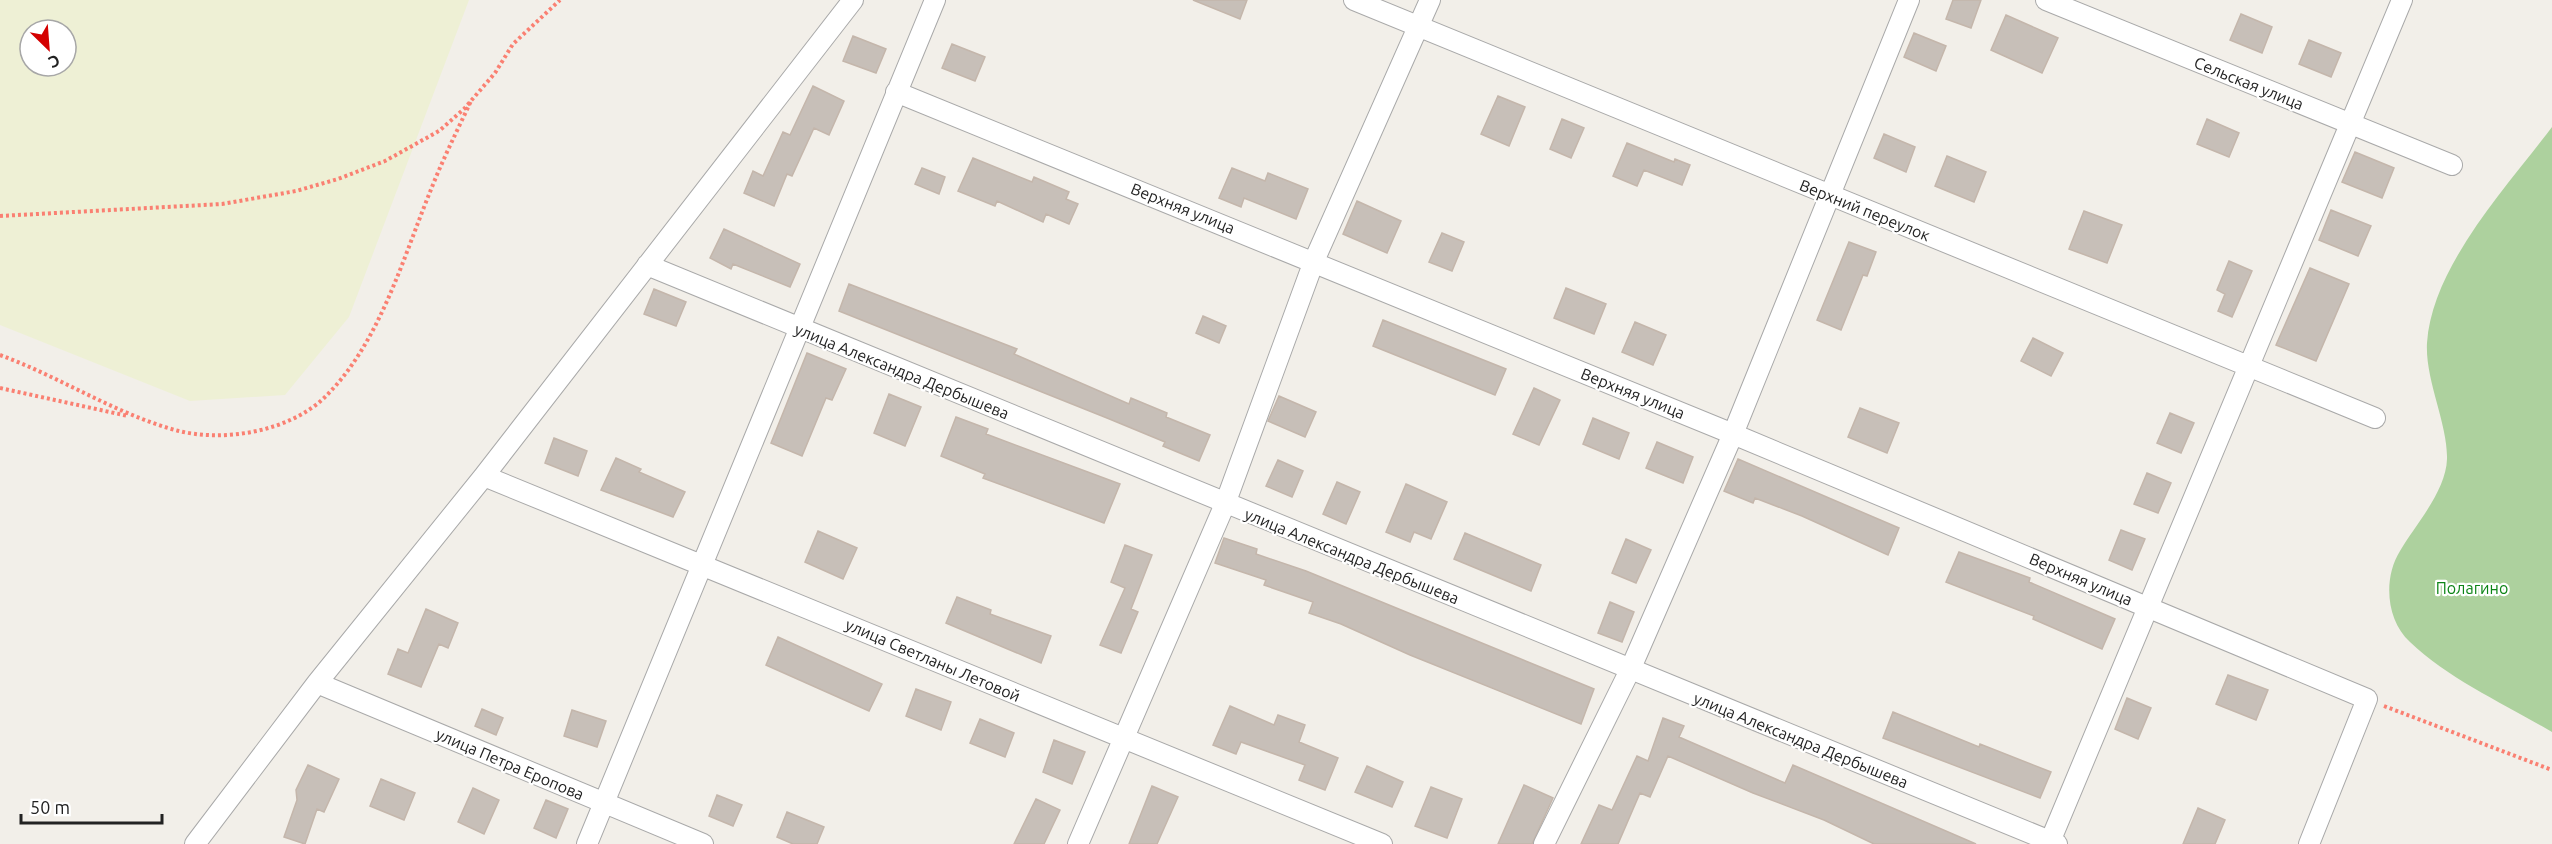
<svg xmlns="http://www.w3.org/2000/svg" width="2552" height="844" viewBox="0 0 2552 844" font-family="Ubuntu,sans-serif">
<rect width="100%" height="100%" fill="#f2efe9"/>
<path fill="#eef0d5" fill-rule="evenodd" d="M0,0H469L349,317L285,395L190,401L0,325ZM30,30H66V66H30Z"/>
<path fill="#add19e" d="M2552,127V732C2505,704 2450,680 2410,642C2386,620 2383,578 2400,551C2416,524 2446,491 2447,459C2448,424 2425,380 2427,343C2432,266 2507,187 2552,127Z"/>
<path fill="#c7bfb8" stroke="#c4b6ab" stroke-width="1.5" d="M1193,0H1247L1240,19Z
M1953,0H1981L1971,28L1946,19Z
M2241,14L2272,27L2262,53L2230,40Z
M2006,15L2058,38L2042,73L1991,50Z
M1914,33L1946,46L1936,71L1904,57Z
M853,36L886,49L876,73L843,61Z
M2309,40L2341,53L2331,77L2299,64Z
M952,44L985,57L975,81L942,68Z
M813,86L844,101L829,135L814,128L792,176L787,174L774,206L744,193L753,171L763,176L783,132L790,135Z
M1498,96L1525,107L1509,146L1481,134Z
M1562,119L1584,128L1571,158L1550,149Z
M2207,119L2239,133L2229,157L2197,144Z
M1884,134L1915,147L1906,172L1874,158Z
M1627,143L1674,162L1675,159L1690,165L1682,185L1644,170L1637,186L1613,176Z
M2355,152L2394,168L2382,198L2342,182Z
M1947,156L1986,172L1974,202L1935,186Z
M973,158L1032,182L1034,177L1069,192L1066,199L1078,204L1069,224L1046,214L1043,222L997,201L995,206L958,191Z
M922,168L945,177L939,194L915,184Z
M1232,168L1265,181L1268,173L1308,189L1296,219L1244,198L1241,207L1219,198Z
M1357,201L1401,221L1387,253L1343,234Z
M2331,210L2371,226L2358,256L2319,240Z
M2084,211L2122,225L2107,263L2069,249Z
M724,229L800,264L790,287L733,264L731,269L710,258Z
M1442,233L1464,242L1452,271L1429,262Z
M1849,242L1876,252L1867,276L1863,275L1841,330L1817,320Z
M2229,261L2252,271L2232,317L2218,311L2225,294L2217,290Z
M2310,268L2349,284L2316,361L2276,345Z
M849,284L1017,349L1014,354L1129,404L1131,398L1167,413L1166,417L1210,435L1199,461L1163,446L1165,442L1107,418L839,311Z
M1566,288L1606,304L1594,334L1554,318Z
M654,289L686,302L676,326L644,314Z
M1203,316L1226,326L1219,343L1196,333Z
M1383,320L1506,369L1495,395L1373,346Z
M1635,322L1666,335L1653,365L1622,352Z
M2033,338L2063,353L2051,376L2021,361Z
M807,353L846,369L832,400L826,398L802,456L771,443Z
M1534,388L1560,400L1539,445L1513,434Z
M889,394L921,407L905,446L874,433Z
M1279,396L1316,412L1305,437L1268,421Z
M1860,408L1899,423L1887,453L1848,437Z
M2170,413L2194,423L2181,453L2157,443Z
M956,417L988,429L986,434L1120,484L1104,523L983,478L985,474L941,456Z
M1593,418L1629,433L1619,459L1583,444Z
M554,438L587,451L578,476L545,463Z
M1657,442L1693,457L1683,483L1646,468Z
M616,458L641,469L639,472L685,492L673,517L601,490Z
M1738,459L1899,528L1888,555L1802,516L1755,498L1753,503L1724,491Z
M1278,460L1303,471L1292,497L1266,486Z
M2147,473L2171,483L2158,513L2134,504Z
M1337,482L1360,492L1346,524L1323,514Z
M1406,484L1447,502L1431,539L1414,532L1410,542L1386,532Z
M2121,530L2145,539L2132,570L2109,560Z
M818,531L857,548L843,579L805,562Z
M1465,533L1541,565L1531,591L1454,559Z
M1224,538L1257,549L1256,554L1306,571L1594,689L1581,724L1410,655L1341,624L1309,613L1313,602L1264,585L1266,580L1215,563Z
M1626,539L1651,550L1636,583L1612,573Z
M1125,545L1152,555L1131,609L1138,612L1121,653L1100,645L1125,588L1111,582Z
M1959,552L2030,578L2029,582L2115,619L2102,649L2033,619L2034,616L1946,582Z
M957,597L991,610L990,614L1051,636L1041,663L946,623Z
M1610,602L1634,612L1622,642L1598,633Z
M426,609L458,623L448,648L439,644L421,687L388,674L398,649L408,653Z
M778,637L882,684L869,711L766,665Z
M2228,675L2268,690L2256,720L2216,704Z
M916,689L951,702L941,730L906,716Z
M2127,698L2151,708L2138,739L2115,729Z
M1230,706L1274,725L1278,715L1305,725L1299,742L1338,758L1325,790L1299,780L1305,765L1241,742L1236,754L1213,745Z
M482,709L503,718L496,735L475,726Z
M572,710L606,721L597,747L564,736Z
M1893,712L1979,747L1980,744L2051,772L2040,798L1883,738Z
M1663,718L1684,726L1679,737L1785,783L1793,765L1976,844H1874L1824,820L1753,793L1668,756L1650,797L1640,793L1618,844H1581L1599,805L1612,810L1637,756L1648,761Z
M980,719L1014,733L1005,757L970,743Z
M1054,740L1085,752L1072,784L1043,772Z
M308,765L339,779L324,812L317,809L305,844L284,837L297,800L296,790Z
M1367,766L1403,782L1392,807L1355,792Z
M381,779L415,793L404,820L370,806Z
M1524,785L1553,798L1532,844H1498Z
M1152,786L1178,797L1157,844H1129Z
M1431,787L1462,799L1447,838L1415,826Z
M473,788L499,800L484,834L458,822Z
M717,795L742,805L733,826L709,816Z
M1036,799L1060,810L1044,844H1014Z
M546,800L568,809L556,838L534,828Z
M2198,808L2225,820L2215,844H2183Z
M787,812L824,827L817,844H793L777,837Z"/>
<g fill="none" stroke-linecap="round" stroke-linejoin="round">
<g stroke="#a9a9a9" stroke-width="22">
<path id="minor" d="M1354,0L2375,418
M2046,0L2452,165
M896,92L1733,434L2367,699L2309,844
M647,265L2057,844
M484,476L1382,844
M317,683L703,844
M195,844L317,683L484,476L853,0
M587,844L935,0
M1078,844L1225,504L1314,261L1430,0
M1544,844L1630,670L1733,434L1909,0
M2049,844L2402,0"/>
</g>
<path stroke="#fa8072" stroke-width="4" stroke-dasharray="3 3" stroke-linecap="butt" d="M0,216L222,204L296,191L338,179L385,161L439,131L464,109L495,73L513,44L560,0
M0,355C60,377 114,413 175,430C222,443 289,432 325,397C379,344 402,261 430,192C442,161 457,131 471,101
M0,388L128,416
M2384,706L2552,770"/>
<use href="#minor" stroke="#fff" stroke-width="20"/>
</g>
<g text-anchor="middle" stroke-width="4.5" stroke-linejoin="round" paint-order="stroke">
<g font-size="16" fill="#222" stroke="#fff">
<text transform="translate(2249 83) rotate(22)" y="6">Сельская улица</text>
<text transform="translate(1183 208) rotate(22)" y="6">Верхняя улица</text>
<text transform="translate(1865 210) rotate(22)" y="6">Верхний переулок</text>
<text transform="translate(902 371) rotate(22)" y="6">улица Александра Дербышева</text>
<text transform="translate(1633 393) rotate(22)" y="6">Верхняя улица</text>
<text transform="translate(1352 556) rotate(22)" y="6">улица Александра Дербышева</text>
<text transform="translate(2081 579) rotate(23)" y="6">Верхняя улица</text>
<text transform="translate(933 660) rotate(23)" y="6">улица Светланы Летовой</text>
<text transform="translate(1801 740) rotate(22)" y="6">улица Александра Дербышева</text>
<text transform="translate(510 764) rotate(23)" y="6">улица Петра Еропова</text>
</g>
<g font-size="16" fill="#0c8416" stroke="#fff">
<text x="2472" y="594">Полагино</text>
</g>
</g>
<g transform="translate(48 48) rotate(155)"><circle r="28" fill="#ffffff" stroke="#a7a7a7" stroke-width="1.5"/>
<path d="M0-4.5L10 22L0 15L-10 22Z" fill="#d40000"/>
<text y="-9" font-size="16" font-weight="bold" text-anchor="middle" fill="#222222">С</text>
</g>
<path d="M21 814v9h141v-9" fill="none" stroke="#222222" stroke-width="3"/>
<text x="30" y="814" font-size="18" fill="#222222" stroke="#ffffff" stroke-width="4.5" paint-order="stroke">50 m</text>
</svg>
